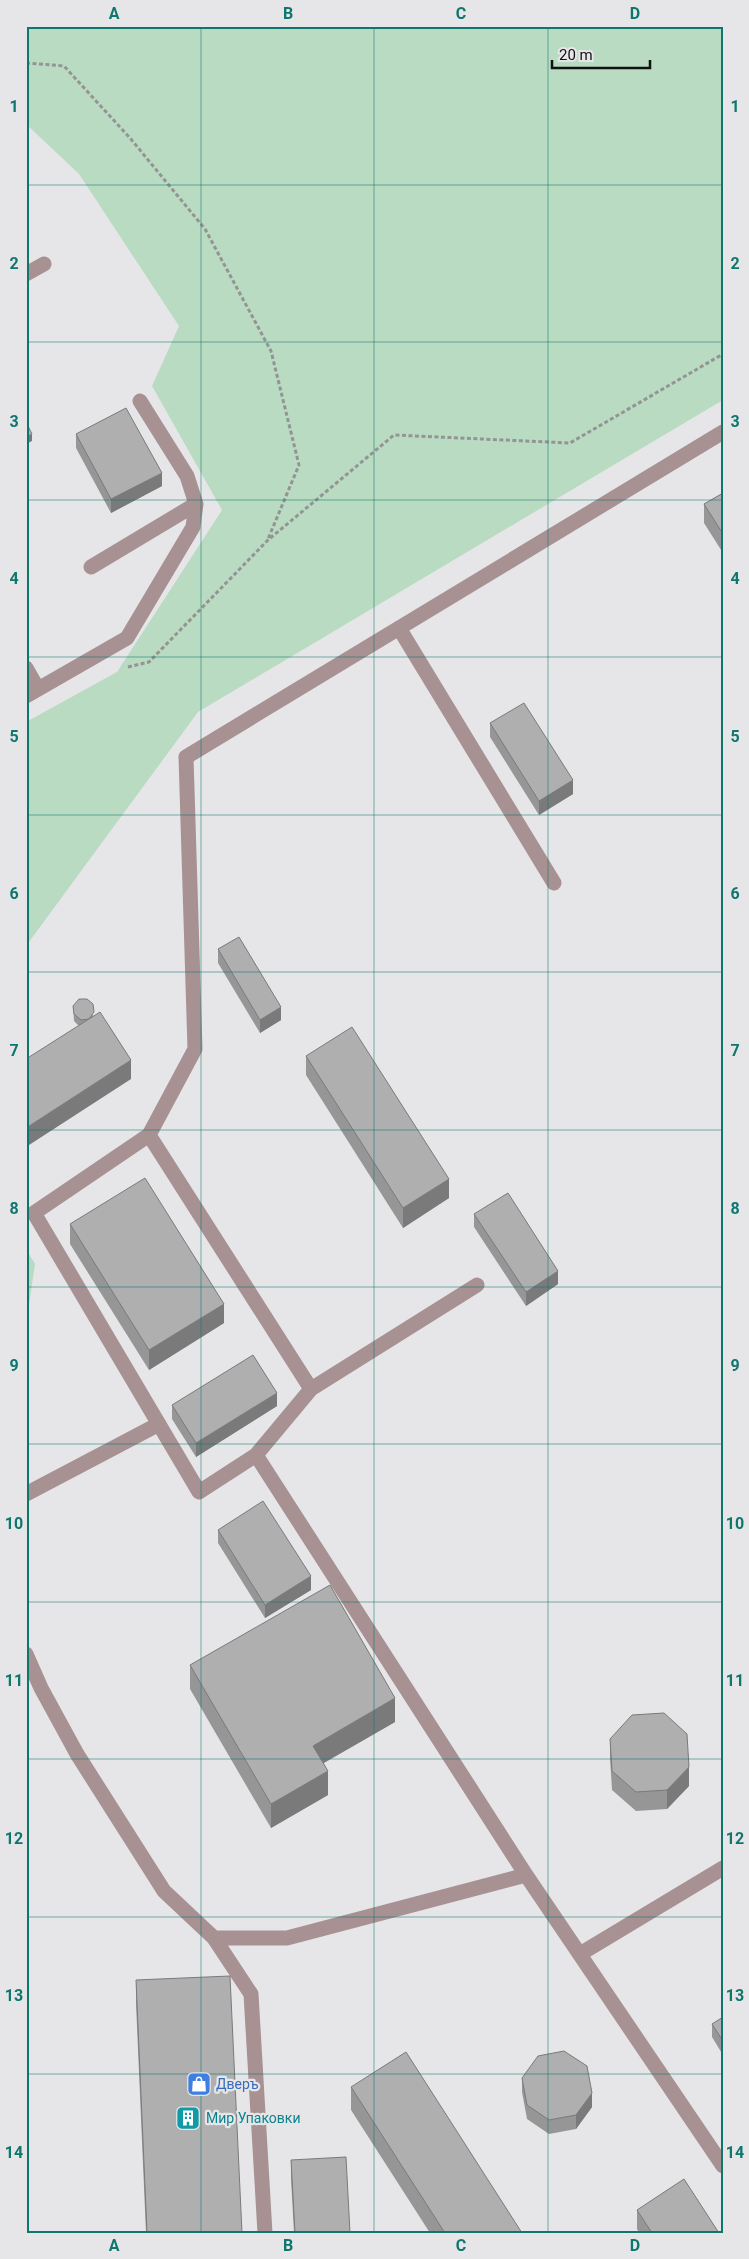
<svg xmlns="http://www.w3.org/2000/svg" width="749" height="2259" viewBox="0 0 749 2259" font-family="Roboto,sans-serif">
<rect width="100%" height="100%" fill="#e6e6e8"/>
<path fill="#b9dbc2" d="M26,26H723V400L198,712L26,946V722L117,672L222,510L152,386L179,326L79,174L26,124Z
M26,1249L35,1264L26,1325Z"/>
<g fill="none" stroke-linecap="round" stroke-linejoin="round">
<path stroke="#949495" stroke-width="3" stroke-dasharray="4 2.5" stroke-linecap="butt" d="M26,63L64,66L130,138L205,229L271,351L299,465L268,539
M128,667L149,662L268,540L394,435L570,443L723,354"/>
<path stroke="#a79193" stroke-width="15" d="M26,274L44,264
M91,567L196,504
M399,628L554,883
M26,668L38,689
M26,696L127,638L193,527L196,504L187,476L140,401
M149,1135L311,1389
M477,1285L311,1389L256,1455L199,1492L34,1213L149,1135L195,1049L186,757L723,432
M256,1455L526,1875L723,2166
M26,1494L159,1424
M26,1654L41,1688L77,1754L164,1891L214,1938H287L526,1875
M214,1938L251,1994L265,2233
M580,1954L723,1868"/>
</g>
<path fill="#979697" d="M76,434L162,486L111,513L76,448Z
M723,493V553L704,523V504Z
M490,723L573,794L539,815L490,737Z
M218,949L281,1020L260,1033L218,963Z
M73,1006L94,1016L131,1079L74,1021Z
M306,1056L449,1198L403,1228L306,1075Z
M474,1214L558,1284L526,1306L474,1227Z
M70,1224L224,1323L149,1370L70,1244Z
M172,1405L277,1406L196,1457L172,1419Z
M218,1530L311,1590L265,1618L218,1543Z
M190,1665L395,1722L324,1763L328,1795L271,1828L190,1689Z
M610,1739L689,1786L667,1809L636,1811L612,1790L610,1758Z
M136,1980L242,2233H146L136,2004Z
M723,2017V2055L712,2037V2024Z
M522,2078L592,2107L576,2129L549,2134L527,2119L522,2092Z
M351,2087L522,2233H430L351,2110Z
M291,2160L350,2233H294L291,2179Z
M637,2210L719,2233H639L637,2229Z"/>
<path fill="#7b7a7b" d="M32,434V441L26,444V437Z
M162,473V486L111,513V499Z
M573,780V794L539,815V801Z
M281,1007V1020L260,1033V1020Z
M131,1060V1079L26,1147V1128Z
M449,1179V1198L403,1228V1208Z
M558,1271V1284L526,1306V1292Z
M224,1304V1323L149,1370V1350Z
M277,1393V1406L196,1457V1443Z
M311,1576V1590L265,1618V1605Z
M395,1698V1722L313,1769V1746Z
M689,1767V1786L667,1809V1790Z
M328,1771V1795L271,1828V1804Z
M592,2093V2107L576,2129V2115Z"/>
<path fill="#b0afb0" stroke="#7b7a7b" d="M126,408L162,473L111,499L76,434Z
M26,422L32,434L26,437Z
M723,493V534L704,504Z
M524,703L573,780L539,801L490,723Z
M239,937L281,1007L260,1020L218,949Z
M79,999H87L93,1004L94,1012L89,1019L81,1020L74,1014L73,1006Z
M100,1012L131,1060L26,1128V1059Z
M352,1027L449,1179L403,1208L306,1056Z
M145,1178L224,1304L149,1350L70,1224Z
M508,1193L558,1271L526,1292L474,1214Z
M253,1355L277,1393L196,1443L172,1405Z
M263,1501L311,1576L265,1605L218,1530Z
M330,1585L395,1698L313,1746L328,1771L271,1804L190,1665Z
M664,1713L687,1734L689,1767L667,1790L636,1792L612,1771L610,1739L632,1715Z
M230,1976L242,2233H147L136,1980Z
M723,2017V2041L712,2024Z
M564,2051L587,2066L592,2093L576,2115L549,2120L527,2105L522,2078L538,2056Z
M406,2052L522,2233H445L351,2087Z
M346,2157L350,2233H295L291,2160Z
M684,2179L719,2233H652L637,2210Z"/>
<path fill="none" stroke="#0f766e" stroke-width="1" stroke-opacity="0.55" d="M201,26V2233M374,26V2233M548,26V2233M26,185H723M26,342H723M26,500H723M26,657H723M26,815H723M26,972H723M26,1130H723M26,1287H723M26,1444H723M26,1602H723M26,1759H723M26,1917H723M26,2074H723"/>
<defs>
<g id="shop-square" transform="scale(1.25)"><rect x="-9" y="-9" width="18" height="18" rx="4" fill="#3f7fe0" stroke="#e6e6e8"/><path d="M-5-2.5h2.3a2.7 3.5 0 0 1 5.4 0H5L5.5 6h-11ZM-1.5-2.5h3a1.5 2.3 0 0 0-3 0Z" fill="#fff"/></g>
<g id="building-square" transform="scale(1.25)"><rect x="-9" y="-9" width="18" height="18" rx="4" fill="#0f9aa8" stroke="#e6e6e8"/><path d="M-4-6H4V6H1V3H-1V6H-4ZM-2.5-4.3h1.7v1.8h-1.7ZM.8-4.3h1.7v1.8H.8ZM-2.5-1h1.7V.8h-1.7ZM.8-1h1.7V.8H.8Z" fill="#fff"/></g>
</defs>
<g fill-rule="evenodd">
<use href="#shop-square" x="199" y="2084"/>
<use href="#building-square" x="188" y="2118"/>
</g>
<g text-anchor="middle" stroke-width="4.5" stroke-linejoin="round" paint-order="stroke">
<g font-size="14" fill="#366cbe" stroke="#e6e6e8" text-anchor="start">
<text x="216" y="2089">Дверъ</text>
</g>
<g font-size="14" fill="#0d838f" stroke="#e6e6e8" text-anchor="start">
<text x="206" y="2123">Мир Упаковки</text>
</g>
</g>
<rect width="749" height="2259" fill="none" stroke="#e6e6e8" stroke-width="55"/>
<path d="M552 60v8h98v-8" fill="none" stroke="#121213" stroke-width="2.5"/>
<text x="559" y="60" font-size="15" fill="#121213" stroke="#e6e6e8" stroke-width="4" paint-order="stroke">20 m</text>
<rect x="28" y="28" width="694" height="2204" fill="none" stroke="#0f766e" stroke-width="2"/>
<g font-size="16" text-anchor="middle" font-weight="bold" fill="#0f766e">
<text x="114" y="19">A</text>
<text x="288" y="19">B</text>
<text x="461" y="19">C</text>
<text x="635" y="19">D</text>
<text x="14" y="112">1</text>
<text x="735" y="112">1</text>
<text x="14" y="269">2</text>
<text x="735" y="269">2</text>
<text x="14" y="427">3</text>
<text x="735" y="427">3</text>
<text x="14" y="584">4</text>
<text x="735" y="584">4</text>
<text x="14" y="742">5</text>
<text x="735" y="742">5</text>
<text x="14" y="899">6</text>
<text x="735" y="899">6</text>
<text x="14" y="1056">7</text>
<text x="735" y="1056">7</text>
<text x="14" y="1214">8</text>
<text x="735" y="1214">8</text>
<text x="14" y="1371">9</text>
<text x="735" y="1371">9</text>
<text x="14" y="1529">10</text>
<text x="735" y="1529">10</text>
<text x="14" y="1686">11</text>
<text x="735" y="1686">11</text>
<text x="14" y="1844">12</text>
<text x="735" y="1844">12</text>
<text x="14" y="2001">13</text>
<text x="735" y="2001">13</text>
<text x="14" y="2158">14</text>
<text x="735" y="2158">14</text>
<text x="114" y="2251">A</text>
<text x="288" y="2251">B</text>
<text x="461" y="2251">C</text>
<text x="635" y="2251">D</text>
</g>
</svg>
